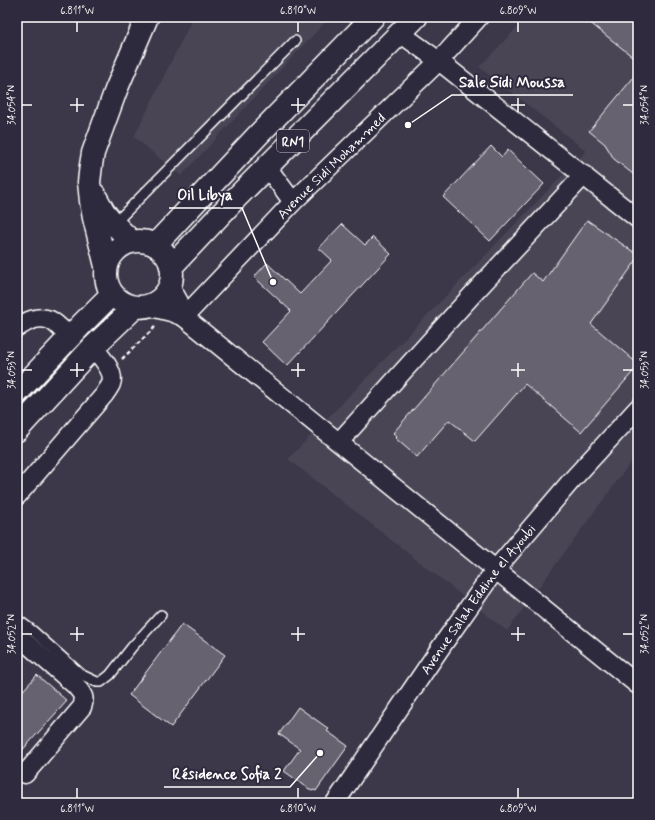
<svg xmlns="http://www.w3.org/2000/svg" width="655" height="820" viewBox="0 0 655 820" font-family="Mynerve,sans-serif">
<rect width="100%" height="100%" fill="#3c3749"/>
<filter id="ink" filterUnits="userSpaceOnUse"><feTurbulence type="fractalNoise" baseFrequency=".025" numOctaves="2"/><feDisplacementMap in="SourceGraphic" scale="8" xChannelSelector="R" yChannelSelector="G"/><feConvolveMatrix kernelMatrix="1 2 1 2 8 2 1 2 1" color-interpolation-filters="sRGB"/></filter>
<g filter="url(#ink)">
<path fill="#494455" d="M193,17H330L181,176L134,137Z
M527,17H638V461L634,458L507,631L288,459L586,151L479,67Z"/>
<path fill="#666270" stroke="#fff" d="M583,17H638V61Z
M638,72V178L614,159L605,144L589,131Z
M491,146L502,157L508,150L544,184L490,241L443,197Z
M587,220L638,255V258L591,324L638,364V366L581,432L525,384L475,441L449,420L417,457L395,438L397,436L393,433L532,273L543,282Z
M342,224L365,245L373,237L391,254L287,366L262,342L291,311L254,277L267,263L300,294L332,260L319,248Z
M182,624L225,655L171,727L129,695Z
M37,675L67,701L17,756V697Z
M298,707L329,729L327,731L348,746L316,791L314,790L312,791L284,771L300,749L279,734Z"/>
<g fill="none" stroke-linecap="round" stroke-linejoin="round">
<g stroke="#fff" stroke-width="12">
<path id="lane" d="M114,224L295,41
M17,619L33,631L82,675L97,682H101L110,675L132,647L161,615"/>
</g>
<g stroke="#fff" stroke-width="21">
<g id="street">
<path d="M400,33L439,61L638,219"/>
<path d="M267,167L293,202"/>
<path d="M170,286L179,302L184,317"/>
<path d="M147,306L171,312L184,317L638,685"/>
<path id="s1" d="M184,317L293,202L439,61L479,17"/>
<path d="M17,328C27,321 38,315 50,320C57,323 65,333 70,338"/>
<path d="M339,442L473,294L584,175"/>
<path d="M17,496L104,395C106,392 109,388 111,384C116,372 100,356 93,347"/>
<path d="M17,635L76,686C82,694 86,697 82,707L25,774"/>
<path id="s2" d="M335,803L443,644L495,570L571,481L638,408"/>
</g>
</g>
<g stroke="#fff" stroke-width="25">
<path id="secondary" d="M94,194L104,212L114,224L131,241
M106,266L94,218L91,201L89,182L91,165L93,153L116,90L147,17"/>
</g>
<g stroke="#fff" stroke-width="25">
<path id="primary" d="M106 274a33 33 0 1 1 66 0a33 33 0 1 1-66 0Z
M155,245L259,134L373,17
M171,267L235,199L416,17
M17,393L83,323L112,294
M17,430L93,347L135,307"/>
</g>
<path stroke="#fff" stroke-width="2.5" stroke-dasharray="4 3" stroke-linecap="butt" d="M122,359L157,325"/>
<use href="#lane" stroke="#2f2a3d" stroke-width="9"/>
<use href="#street" stroke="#2f2a3d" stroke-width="18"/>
<use href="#secondary" stroke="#2f2a3d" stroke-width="22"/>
<use href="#primary" stroke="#2f2a3d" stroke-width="22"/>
</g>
</g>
<path fill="none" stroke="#fff" stroke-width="1.5" d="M77,22V32M298,22V32M518,22V32M77,98V112M298,98V112M518,98V112M22,105H32M70,105H84M291,105H305M511,105H525M623,105H633M77,363V377M298,363V377M518,363V377M22,370H32M70,370H84M291,370H305M511,370H525M623,370H633M77,627V641M298,627V641M518,627V641M22,634H32M70,634H84M291,634H305M511,634H525M623,634H633M77,788V798M298,788V798M518,788V798"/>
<g text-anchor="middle" stroke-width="4" stroke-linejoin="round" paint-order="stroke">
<rect fill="#2f2a3d" stroke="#c1bfc5" stroke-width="1" x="277" y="130" width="32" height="22" rx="3"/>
<g font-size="13" font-weight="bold" fill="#fff">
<text x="293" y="146">RN1</text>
</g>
<g font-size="14" fill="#fff" stroke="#2f2a3d">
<text dy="5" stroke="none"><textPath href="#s1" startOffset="211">Avenue Sidi Mohammed</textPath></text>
<text dy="5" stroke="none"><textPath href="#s2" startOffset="249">Avenue Salah Eddine el Ayoubi</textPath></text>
</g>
</g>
<path fill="none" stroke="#fff" stroke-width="1.5" d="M408 125L452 95H573M273 282L242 208H169M320 753L290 787H164"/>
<g fill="#fff" stroke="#2f2a3d" stroke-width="1.5">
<circle cx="408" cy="125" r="4"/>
<circle cx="273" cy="282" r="4"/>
<circle cx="320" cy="753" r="4"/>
</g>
<g font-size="15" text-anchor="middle" font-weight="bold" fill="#fff" stroke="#2f2a3d" stroke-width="4" stroke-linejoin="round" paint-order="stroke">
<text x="512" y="87">Sale Sidi Moussa</text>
<text x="205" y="200">Oil Libya</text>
<text x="227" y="779">Résidence Sofia 2</text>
</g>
<rect width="655" height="820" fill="none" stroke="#2f2a3d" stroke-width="44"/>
<rect x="22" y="22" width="611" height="776" fill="none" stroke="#fff" stroke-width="1.5"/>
<g font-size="10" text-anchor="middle" fill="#fff">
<text x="77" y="14">6.811°W</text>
<text x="298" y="14">6.810°W</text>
<text x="518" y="14">6.809°W</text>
<text transform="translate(11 105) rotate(-90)" y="4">34.054°N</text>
<text transform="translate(644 105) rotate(-90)" y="4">34.054°N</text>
<text transform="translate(11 370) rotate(-90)" y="4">34.053°N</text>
<text transform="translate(644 370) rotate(-90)" y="4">34.053°N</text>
<text transform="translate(11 634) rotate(-90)" y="4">34.052°N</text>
<text transform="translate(644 634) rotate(-90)" y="4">34.052°N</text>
<text x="77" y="812">6.811°W</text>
<text x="298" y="812">6.810°W</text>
<text x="518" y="812">6.809°W</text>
</g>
</svg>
